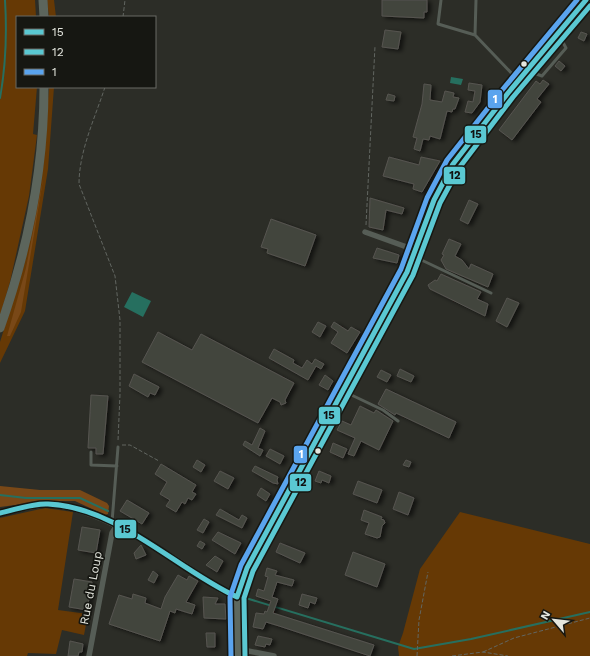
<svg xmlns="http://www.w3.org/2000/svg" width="590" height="656" viewBox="0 0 590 656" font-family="'Work Sans',sans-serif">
<defs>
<filter id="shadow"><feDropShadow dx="3.5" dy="2" stdDeviation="2" flood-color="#0009"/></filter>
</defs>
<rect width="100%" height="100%" fill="#2c2d27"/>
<path fill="#663905" d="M0,0H35L36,17H17V87H37L33,134L37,135L29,196L10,282L0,316Z
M47,0H54L56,17H49Z
M49,87H54L48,169L25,311L0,363V342L24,265L33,222L43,167Z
M45,508L73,512L58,610L88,614L84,635L62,630L56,654L28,653L27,656H0V518Z
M460,512L590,544V656H399L398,647L403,633L420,569Z"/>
<path fill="#794817" d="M44,174L21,312L10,336H7L26,268Z
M0,486L40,490H80L107,503L109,506L108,514L105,515L75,501H46L0,507Z"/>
<path fill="#266f5f" d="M451,77L463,79L461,85L450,83Z
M132,292L151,301L143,317L124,307Z"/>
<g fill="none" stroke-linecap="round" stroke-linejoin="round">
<path stroke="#266f5f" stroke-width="2" d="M0,98C6,65 7,33 5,0
M0,495L26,498H80L108,511
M249,599L414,649L471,639L590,612"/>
</g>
<path fill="#43443e" stroke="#565550" filter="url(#shadow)" d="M382,0H427V12H424V18L382,16Z
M385,30L401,32L398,49L382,47Z
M581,32L587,34L584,41L578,38Z
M559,61L565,66L561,71L555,66Z
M543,80L549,84L537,99L541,102L512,140L499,130L536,81L540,84Z
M469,83L482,85L480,102L472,113L465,112L468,101L473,102L475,91L468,90Z
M424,84L431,85L430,100L442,102L445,91L454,93L453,97L459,98L455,109H453L452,112L447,111L440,139L430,136L429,140L423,139L420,151L414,149L417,138L413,137L422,104Z
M388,94L395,96L394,101L386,100Z
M389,157L419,165L421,157L440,161L422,192L413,189L414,184L383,176Z
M370,198L404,208L402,214L386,210L383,230L369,227Z
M469,200L478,204L468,224L460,220Z
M271,219L316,235L305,266L267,253L268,249L261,247Z
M449,239L461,244L455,256L462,260L469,269L471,264L493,274L488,287L446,269L441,260L444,255L442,254Z
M377,248L399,255L397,263L373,258Z
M441,274L481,292L477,299L488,304L485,316L430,289L428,285L435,280L437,281Z
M507,298L519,303L507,327L496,321Z
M318,322L326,326L320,337L312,332Z
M334,322L348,331L351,327L360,332L347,353L331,343L338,332L331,327Z
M158,332L192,350L201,334L294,383L285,400L286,403L281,405L280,402L272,398L258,423L142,362Z
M274,349L294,360L293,363L302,368L307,360L312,364L315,359L324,364L321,369L316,366L308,380L269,358Z
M400,369L414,376L411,382L397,376Z
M381,370L391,375L387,382L377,377Z
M134,374L159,387L155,395L150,393L148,397L129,386Z
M325,375L333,381L328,390L319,385Z
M386,389L456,422L449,438L396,413L395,415L378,404Z
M91,395L108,396L103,454H96V448H88Z
M360,406L374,413L376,410L393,421L379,450L361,441L354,456L348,454L355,438L337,430L342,421L351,425Z
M260,428L265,431L258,448L263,450L260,456L243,445L245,441L252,445Z
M333,443L347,449L343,458L330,452Z
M270,449L284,456L280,464L266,456Z
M197,460L205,465L201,472L193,467Z
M406,460L411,462L409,467L403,465Z
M161,464L196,485L192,492L196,494L192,500L188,498L185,504L182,502L176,512L166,506L170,500L160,494L167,482L155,474Z
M255,466L278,477L277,480L278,484L273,483L252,471Z
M220,471L234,478L228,489L214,481Z
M319,471L331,476L329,483L322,480L321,483L315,481Z
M358,481L382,490L377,503L353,494Z
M261,488L270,494L266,501L257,495Z
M399,492L414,498L408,515L393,509Z
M127,500L149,513L142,524L120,511Z
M220,509L239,520L242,515L247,518L242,528L216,515Z
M364,510L382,517L381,519L384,520L385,523L382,526L380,537L377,538L365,534L369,523L361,520Z
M204,519L209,522L203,533L197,530Z
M82,527L100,530L96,553L78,550Z
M218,532L241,543L235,554L212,540Z
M200,541L205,544L202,549L197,546Z
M280,543L305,553L300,563L276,552Z
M141,545L146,555L136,559L134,553Z
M353,552L385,564L377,587L345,575Z
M215,556L223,561L217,572L206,565Z
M267,568L277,571L275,575L294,580L292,586L277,582L272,597L278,599L273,613L374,645L370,656L279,626L266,622L263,629L253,627L256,613L264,614L265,611L267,612L271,601L256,596L258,589L264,591L268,577L265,576Z
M153,571L158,575L154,583L148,580Z
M178,575L187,580L189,576L198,581L186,602L195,605L192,614L176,609L175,613L170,611L160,641L109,624L119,595L132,599L133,594L146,598L145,603L161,609L165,597Z
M74,579L92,582L87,610L69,607Z
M302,594L317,598L315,604L310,602L308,608L299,605Z
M203,597L218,598L215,604H225L226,619L204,618Z
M206,633H215V647H207Z
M258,636L272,639L270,645L266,644L265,647L255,645Z
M70,641L83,644L82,652H79L78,656H68Z"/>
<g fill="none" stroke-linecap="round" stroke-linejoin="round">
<path stroke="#626661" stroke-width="1" stroke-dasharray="4 2" stroke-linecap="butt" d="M123,17L125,0
M105,87C95,118 79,151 79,184L115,276L120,320V394L118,441
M366,225L375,46
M122,445H130L159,461
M483,652L514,638L590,618
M417,656L419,620L428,572
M452,656L483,652L508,656"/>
<path stroke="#565d56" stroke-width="3" d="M441,0L438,24L475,35L518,80
M475,35L476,0
M528,71L542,76L566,48L559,35
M413,256L491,293
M343,391L383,410L398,421
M91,452V465L117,466
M112,522L118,447"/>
<path stroke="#565d56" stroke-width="5.5" d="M365,232L415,250
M238,649L274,656
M89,656L112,533L117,525"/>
<path stroke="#565d56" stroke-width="7" d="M0,513C15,510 33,504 48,504C104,506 175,561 222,590L237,597"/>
<path stroke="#5e685e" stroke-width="8" d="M238,656L237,597L247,568L407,272L434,200L453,164L508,93L586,0"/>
<path stroke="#5c655c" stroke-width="9" d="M43,0L44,17
M0,328C27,252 44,168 44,87"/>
<g stroke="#161712" stroke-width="8">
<path id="bus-1" d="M0,513C15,510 32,503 48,504C118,507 176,569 237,597
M237,597L247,568L407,272L434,200L453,164L508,93L586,0"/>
</g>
<g stroke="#161712" stroke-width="8">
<path id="bus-2" d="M245,656L244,598L253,571L413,275L440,203L459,168L513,97L590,6"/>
</g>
<g stroke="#161712" stroke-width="8">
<path id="bus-3" d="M231,656L230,597L241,565L401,269L427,198L447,160L503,89L577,0"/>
</g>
<use href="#bus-1" stroke="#5ac8d2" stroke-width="5"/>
<use href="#bus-2" stroke="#5ac8d2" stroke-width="5"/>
<use href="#bus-3" stroke="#5aa4ee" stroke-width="5"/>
</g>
<g fill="#e4e6de" stroke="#161712" stroke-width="1.5">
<circle cx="524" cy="64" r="3.5"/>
<circle cx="318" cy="451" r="3.5"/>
</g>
<g text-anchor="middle" stroke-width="3.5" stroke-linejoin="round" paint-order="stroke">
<g font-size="12" fill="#e4e6de" stroke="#161712">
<text transform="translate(91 588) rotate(-79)" y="4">Rue du Loup</text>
</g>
</g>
<g stroke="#161712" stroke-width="1.5">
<rect x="487" y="89" width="16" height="20" rx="4" fill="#5aa4ee"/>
<rect x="464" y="125" width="23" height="19" rx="4" fill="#5ac8d2"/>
<rect x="443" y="166" width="23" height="19" rx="4" fill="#5ac8d2"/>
<rect x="318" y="406" width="23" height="19" rx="4" fill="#5ac8d2"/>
<rect x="293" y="445" width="15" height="19" rx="4" fill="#5aa4ee"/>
<rect x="289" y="473" width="23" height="19" rx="4" fill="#5ac8d2"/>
<rect x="114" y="519" width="23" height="20" rx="4" fill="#5ac8d2"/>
</g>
<g font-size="11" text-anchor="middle" font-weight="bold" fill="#fff">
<text x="495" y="103">1</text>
<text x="301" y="458">1</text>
</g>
<g font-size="11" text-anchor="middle" font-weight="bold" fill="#111">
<text x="476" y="138">15</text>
<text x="455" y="179">12</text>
<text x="329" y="419">15</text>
<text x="301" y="486">12</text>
<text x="125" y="533">15</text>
</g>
<rect x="16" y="16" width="140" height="72" fill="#161712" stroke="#686a64"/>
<rect x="24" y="29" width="20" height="6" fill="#5ac8d2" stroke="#686a64"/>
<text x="52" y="36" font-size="12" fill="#e4e6de">15</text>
<rect x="24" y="49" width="20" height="6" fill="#5ac8d2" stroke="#686a64"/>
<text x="52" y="56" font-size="12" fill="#e4e6de">12</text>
<rect x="24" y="69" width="20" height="6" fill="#5aa4ee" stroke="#686a64"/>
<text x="52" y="76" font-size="12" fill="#e4e6de">1</text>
<g transform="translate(554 620) rotate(298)" stroke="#161712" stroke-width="3" paint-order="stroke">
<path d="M0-3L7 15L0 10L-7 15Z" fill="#e4e6de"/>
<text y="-6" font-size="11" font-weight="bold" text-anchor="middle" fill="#e4e6de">N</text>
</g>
</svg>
